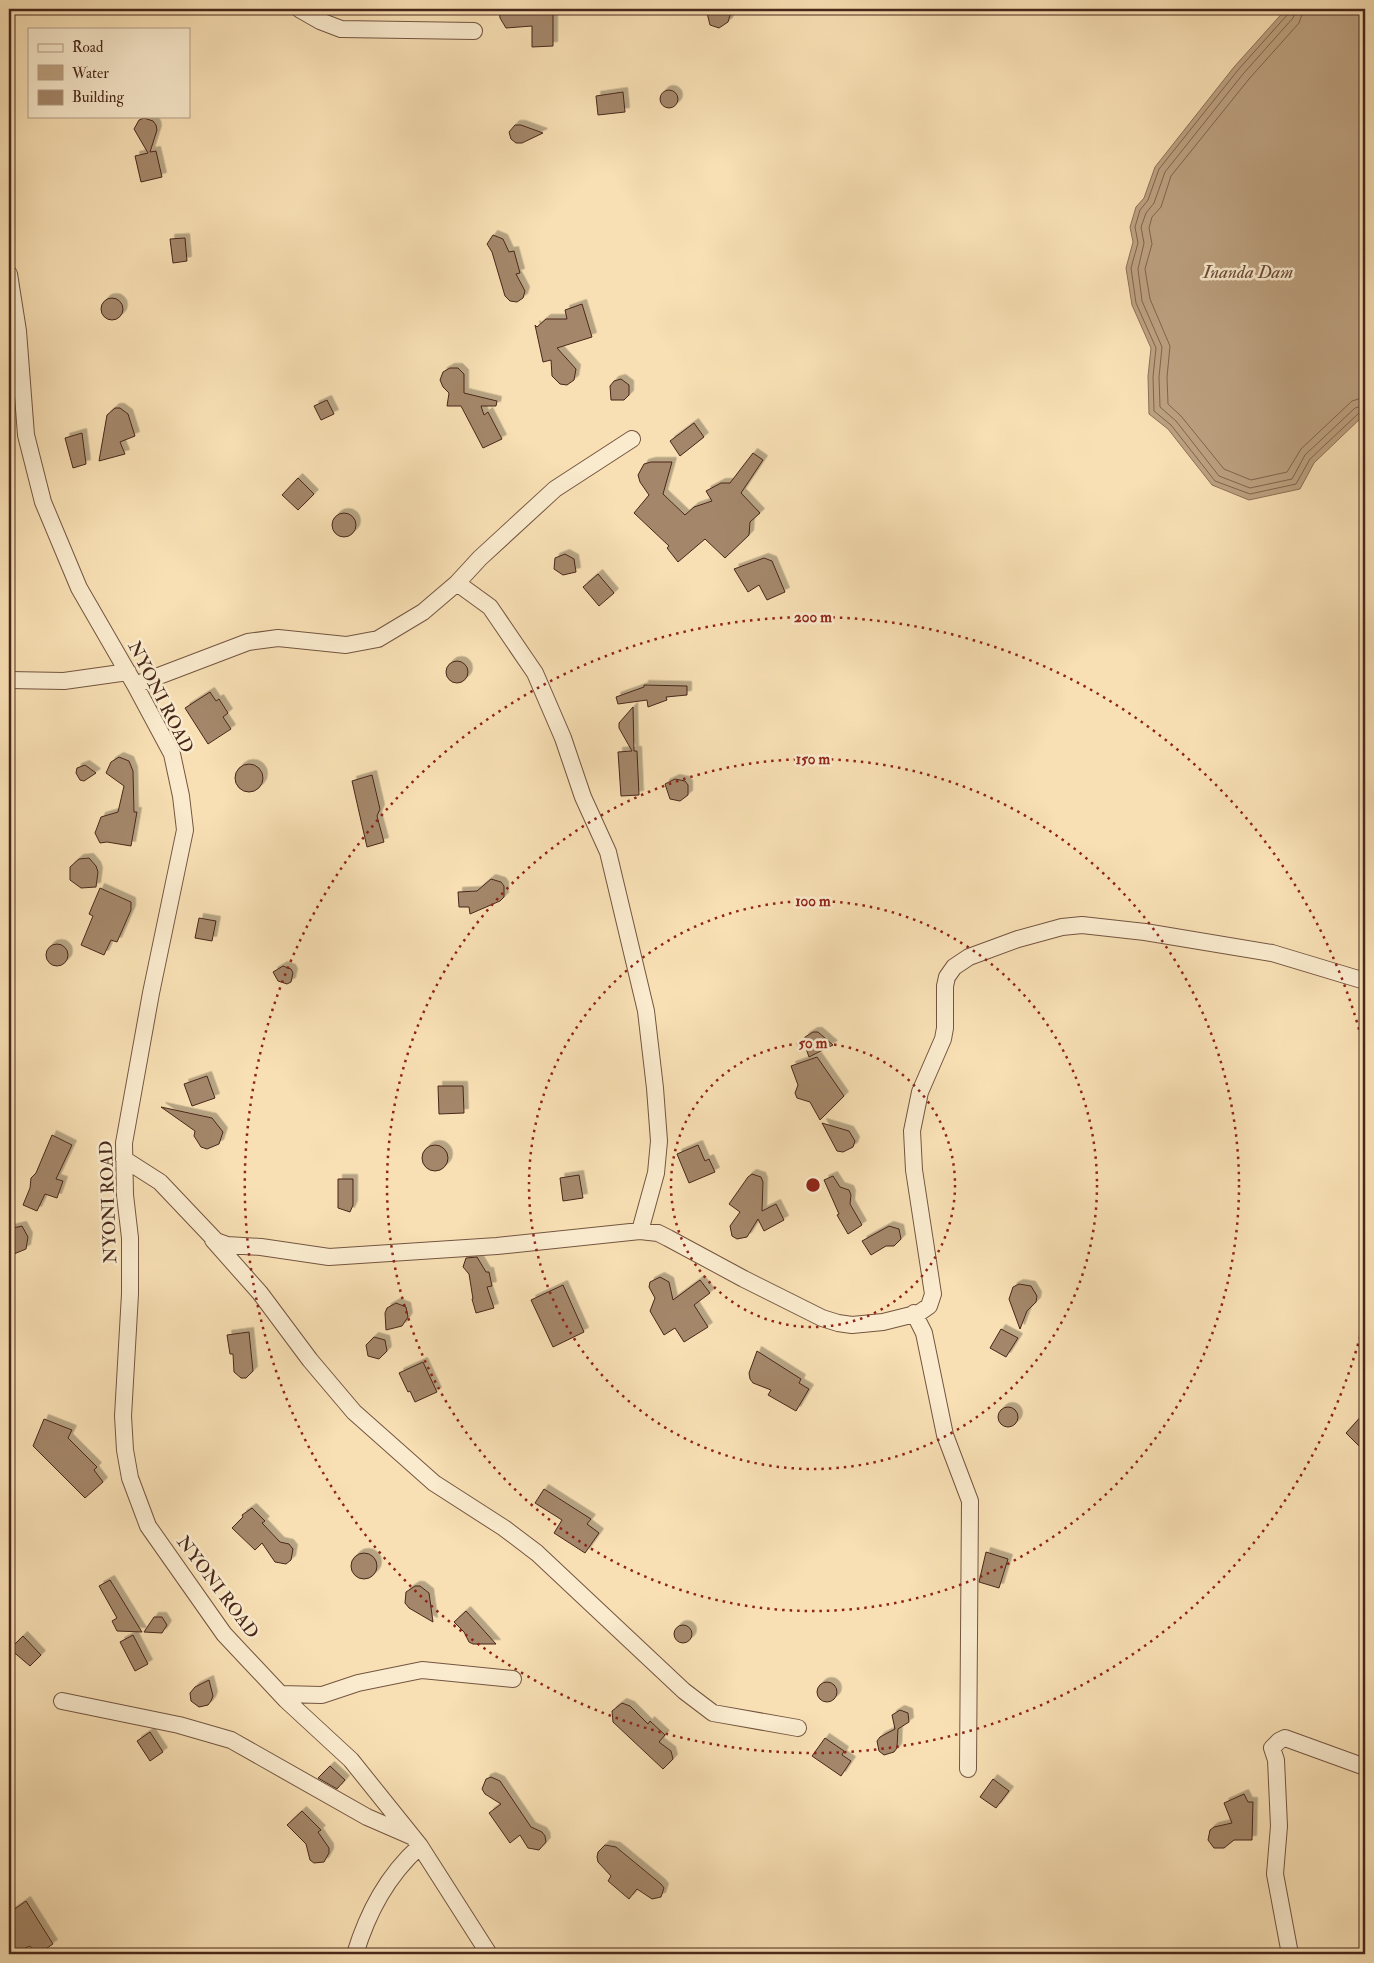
<svg xmlns="http://www.w3.org/2000/svg" width="1374" height="1963" viewBox="0 0 1374 1963" font-family="'IM FELL Double Pica',serif">
<defs>
<filter id="shadow"><feDropShadow dx="4.5" dy="-4.5" stdDeviation="0" flood-color="#0004"/></filter>
</defs>
<rect width="100%" height="100%" fill="#f8e0b4"/>
<filter id="stains"><feTurbulence type="fractalNoise" baseFrequency=".004" numOctaves="4"/><feColorMatrix values="0 0 0 0 .2 0 0 0 0 .09 0 0 0 0 .02 0 0 0 .5 -.17"/></filter>
<radialGradient id="worn" r=".72"><stop offset=".6" stop-color="#630" stop-opacity="0"/><stop offset="1" stop-color="#630" stop-opacity=".3"/></radialGradient>
<path fill="#bca180" stroke="#8e7057" d="M1286,9H1365V414L1314,463L1300,489L1249,500L1212,485L1168,429L1149,414L1148,376L1151,348L1132,305L1126,268L1133,242L1130,227L1136,207L1144,198L1155,167L1234,67Z"/>
<g fill="none" stroke-linecap="round" stroke-linejoin="round">
<path stroke="#82644d" stroke-width="1" d="M1290,9L1288,14L1238,70L1159,169L1148,200L1140,210L1135,227L1138,243L1131,268L1136,303L1156,348L1153,377L1154,411L1171,425L1215,481L1250,494L1296,484L1310,459L1360,412L1365,411
M1296,9L1293,18L1243,74L1165,172L1154,203L1146,213L1141,227L1144,243L1138,269L1142,301L1162,347L1159,377L1160,407L1176,421L1219,476L1250,488L1292,479L1305,455L1355,408L1365,405
M1304,9L1299,23L1249,79L1171,176L1161,207L1152,217L1149,228L1152,244L1145,269L1150,299L1170,346L1167,377L1168,404L1181,416L1224,469L1251,480L1287,472L1301,449L1352,401L1365,397"/>
</g>
<path fill="#a4876a" stroke="#48271a" filter="url(#shadow)" d="M499,9H553V46L532,47V26L506,28L500,18Z
M706,9H732L728,22L719,28L710,25Z
M660 99a9 9 0 1 1 18 0a9 9 0 1 1-18 0Z
M623,92L625,112L598,115L596,96Z
M144,118L153,121L156,125L157,130L150,152L156,151L162,177L141,182L135,156L148,153L134,129L139,120Z
M515,125H521L543,133L522,143H516L511,139L509,132Z
M493,235L503,239L509,252L514,251L520,273L516,274L525,291L523,298L517,302L510,301L505,296L492,252L487,244Z
M185,238L187,261L173,263L170,239Z
M101 309a11 11 0 1 1 22 0a11 11 0 1 1-22 0Z
M582,304L592,337L557,348L576,369L574,380L567,385L560,384L552,376L551,360L543,362L535,325L537,327L546,319H567L565,310Z
M450,368H458L464,374V393L497,401L496,406H481L484,415L488,412L502,439L483,448L461,406H447L449,393L443,387L440,380L443,372Z
M621,379L629,385V395L624,400H611L610,386L614,381Z
M327,400L334,414L321,420L314,406Z
M115,408H120L128,414L135,436L120,442L125,454L99,461L107,415Z
M694,423L704,437L680,456L670,441Z
M82,433L86,464L73,468L65,438Z
M753,453L763,460L741,493L760,513L750,522L749,535L725,558L705,539L678,562L667,548L669,546L634,513L649,495L640,482L638,475L644,464L651,462H672L663,494L685,515L694,507L712,501L706,491L721,483H730Z
M298,478L314,494L298,510L282,495Z
M332 525a12 12 0 1 1 24 0a12 12 0 1 1-24 0Z
M565,554L574,559L576,572L563,575L554,569L555,558Z
M764,558L772,561L785,592L767,600L759,585L748,592L734,569Z
M598,574L614,593L599,606L583,587Z
M446 672a11 11 0 1 1 22 0a11 11 0 1 1-22 0Z
M644,685L687,686V695L666,697L667,700L648,707L647,700L618,704L616,697L644,687Z
M210,692L216,701L219,699L228,713L223,717L231,729L208,744L185,708Z
M633,707L634,751H637L639,795L621,796L618,752L632,751L619,728V723Z
M119,757L129,761L133,771L134,812H137L131,846L107,842L100,843L95,833L101,817L118,812L124,786L106,773L111,762Z
M235 778a14 14 0 1 1 28 0a14 14 0 1 1-28 0Z
M85,765L96,773L84,781L80,780L76,773L77,768Z
M372,775L380,809L377,816L384,842L367,847L352,781Z
M675,779L685,781L688,785V795L680,801L670,799L665,784Z
M89,858L96,866L98,872L96,887L81,888L70,880V867L79,859Z
M491,879L501,882L504,886V897L500,901L470,914L469,907H459L458,892L477,891Z
M100,888L131,902V910L117,942L111,940L104,955L81,945L93,916L89,914Z
M199,918L216,921L212,941L195,938Z
M46 955a11 11 0 1 1 22 0a11 11 0 1 1-22 0Z
M283,966L291,969L293,973L291,982L287,984L278,981L273,972Z
M813,1032H818L833,1045L809,1057L804,1043L805,1037Z
M817,1057L844,1096L820,1120L810,1102L797,1098L795,1093L798,1085L791,1066Z
M207,1076L215,1098L192,1106L184,1084Z
M438,1086H463L464,1113L439,1114Z
M161,1107L212,1118L223,1132L219,1144L207,1149L201,1147L194,1136L195,1131Z
M822,1123L849,1131L855,1141L853,1147L843,1152L837,1151Z
M52,1135L72,1145L56,1179L63,1181L57,1198L45,1194L37,1211L23,1205L30,1188L31,1178L36,1173Z
M698,1145L705,1161L709,1159L715,1172L689,1183L677,1154Z
M422 1158a13 13 0 1 1 26 0a13 13 0 1 1-26 0Z
M752,1174L761,1177L763,1182L762,1211L776,1204L784,1220L764,1231L758,1219L747,1237L737,1239L732,1236L730,1226L740,1212L729,1204L748,1177Z
M579,1175L583,1198L563,1201L560,1178Z
M833,1176L840,1187L849,1190L851,1195L850,1204L862,1225L848,1234L837,1215L839,1214L824,1180Z
M338,1179H353V1205L350,1212L338,1208Z
M22,1226L28,1237L26,1249L9,1256V1229Z
M889,1226L899,1229L901,1239L894,1246H886L871,1255L862,1241Z
M477,1257L486,1272H489L492,1286L487,1287L494,1308L476,1313L472,1299H473L469,1274L463,1267L466,1258Z
M660,1277L669,1282L673,1300L700,1280L710,1293L694,1305L708,1327L684,1342L675,1328L664,1335L650,1311L655,1298L649,1287L650,1282Z
M1019,1284L1031,1286L1037,1296L1036,1302L1027,1311L1020,1329L1009,1299L1013,1287Z
M563,1285L584,1332L553,1347L531,1300Z
M396,1303L406,1307L408,1317L402,1326L386,1330L385,1313L387,1308Z
M1001,1329L1018,1338L1006,1357L990,1348Z
M249,1332L253,1371L246,1378H241L234,1372L233,1354H230L227,1335Z
M374,1337L385,1340L387,1351L379,1359L368,1356L366,1345Z
M757,1351L801,1379L799,1383L809,1389L796,1411L768,1395L771,1390L753,1383L750,1379L749,1373Z
M423,1362L437,1392L415,1402L410,1391L408,1392L399,1373Z
M998 1417a10 10 0 1 1 20 0a10 10 0 1 1-20 0Z
M1365,1412V1452L1346,1433Z
M44,1419L72,1430L68,1438L97,1467L94,1470L103,1482L85,1498L33,1446Z
M544,1489L591,1519L587,1524L599,1533L585,1553L554,1533L562,1520L535,1503Z
M252,1508L265,1521L262,1523L280,1542L289,1544L293,1549L291,1560L286,1564L275,1562L262,1543L255,1550L232,1528L243,1517L242,1515Z
M986,1552L1008,1559L999,1588L979,1582Z
M351 1566a13 13 0 1 1 26 0a13 13 0 1 1-26 0Z
M110,1580L142,1632L117,1631L112,1621L117,1618L99,1586Z
M415,1586H420L429,1593L433,1622L409,1608L405,1603L406,1592Z
M466,1611L478,1624L496,1644H473L469,1642L464,1632L454,1622Z
M154,1617H162L167,1625L162,1633L144,1632Z
M674 1634a9 9 0 1 1 18 0a9 9 0 1 1-18 0Z
M133,1635L148,1664L135,1671L120,1642Z
M23,1636L41,1655L30,1666L10,1649Z
M209,1680L213,1696L211,1701L208,1705L199,1707L191,1701L190,1693L195,1687Z
M817 1692a10 10 0 1 1 20 0a10 10 0 1 1-20 0Z
M622,1703L630,1706L648,1724L650,1721L665,1735L659,1742L671,1751L673,1759L663,1769L613,1722L612,1711Z
M900,1710L908,1713L909,1722L898,1729L897,1748L894,1752L884,1755L879,1751L877,1741L880,1737L895,1729L892,1715Z
M150,1732L163,1752L150,1761L137,1741Z
M825,1738L844,1751L842,1755L851,1761L841,1776L812,1756Z
M330,1766L345,1780L337,1789L318,1778Z
M491,1777L500,1781L531,1827L542,1832L545,1836L546,1842L539,1850L528,1848L520,1835L510,1843L489,1813L501,1804L485,1794L482,1789L486,1779Z
M993,1779L1009,1791L996,1808L980,1797Z
M1244,1794L1248,1802H1253L1252,1840H1234L1224,1848H1214L1208,1840L1210,1830L1214,1827L1232,1823L1224,1803Z
M302,1811L321,1830L318,1832L329,1848V1853L324,1862L314,1863L310,1860L306,1844L287,1825Z
M605,1845L616,1847L661,1884L664,1888L661,1897L652,1899L637,1889L629,1899L608,1881L611,1876L598,1862L597,1857L598,1852Z
M26,1901L53,1944L38,1954H35L30,1946L17,1952L9,1938V1913Z"/>
<g fill="none" stroke-linecap="round" stroke-linejoin="round">
<g stroke="#745540" stroke-width="18">
<path id="minor" d="M299,9L320,21L341,29L474,31
M9,274L18,331L26,435L43,502L79,588L135,685L172,754L181,796L185,830L151,993L124,1143L125,1195L130,1238V1294L123,1416L125,1450L130,1478L148,1526L224,1634L286,1700L351,1760L420,1846L489,1954
M457,583L490,607L535,673L563,738L583,797L608,852L646,1011L655,1088L659,1141L656,1173L640,1231
M9,680L64,681L128,672
M135,685L248,642L278,638L346,645L378,639L423,612L457,583L480,558L555,489L632,439
M124,1159L160,1182L216,1241L227,1245L261,1247L329,1257L497,1246L640,1231L658,1233L668,1238L744,1279L822,1318L838,1323L852,1325L883,1322L919,1313L929,1306L933,1294L914,1170L912,1131L920,1092L943,1039L945,1028V986L947,977L954,967L969,957L1018,939L1062,927L1082,925L1145,932L1272,953L1365,981
M213,1240L260,1293L310,1360L354,1412L434,1483L504,1528L537,1553L684,1691L713,1713L798,1728
M914,1313L924,1333L945,1435L970,1501L968,1769
M281,1694L322,1695L358,1683L422,1670L513,1679
M62,1701L179,1725L231,1740L367,1817L413,1837
M355,1954C368,1912 387,1876 420,1846
M1290,1954L1275,1874L1279,1826L1276,1760L1272,1748L1279,1741L1285,1738L1365,1767"/>
</g>
<use href="#minor" stroke="#faebce" stroke-width="16"/>
</g>
<g fill="none" stroke="#8f2418" stroke-width="2.5" stroke-dasharray="2.5 5">
<circle cx="813" cy="1185" r="142"/>
<circle cx="813" cy="1185" r="284"/>
<circle cx="813" cy="1185" r="426"/>
<path d="M1364 1322A568 568 0 1 1 1364 1048"/>
</g>
<g text-anchor="middle" stroke-width="5" stroke-linejoin="round" paint-order="stroke">
<g font-size="18" fill="#48271a" stroke="#faebce">
<text transform="translate(161 697) rotate(63)" y="6">NYONI ROAD</text>
<text transform="translate(108 1202) rotate(-92)" y="6">NYONI ROAD</text>
<text transform="translate(218 1587) rotate(53)" y="6">NYONI ROAD</text>
</g>
<g font-size="19" font-style="italic" fill="#6b4c39" stroke="#faebce">
<text x="1248" y="278">Inanda Dam</text>
</g>
</g>
<circle cx="813" cy="1185" r="8" fill="#8f2418" stroke="#faebce" stroke-width="2.5"/>
<g font-size="15" text-anchor="middle" font-weight="bold" fill="#8f2418" stroke="#faebce" stroke-width="5" stroke-linejoin="round" paint-order="stroke">
<text x="813" y="622">200 m</text>
<text x="813" y="764">150 m</text>
<text x="813" y="906">100 m</text>
<text x="813" y="1048">50 m</text>
</g>
<rect width="1374" height="1963" fill="none" stroke="#f8e0b4" stroke-width="30"/>
<rect x="10" y="10" width="1354" height="1943" fill="none" stroke="#48271a" stroke-width="2.5"/>
<rect x="15" y="15" width="1344" height="1933" fill="none" stroke="#48271a"/>
<rect x="28" y="28" width="162" height="90" fill="#faebce" stroke="#b39d86"/>
<rect x="38" y="44" width="25" height="8" fill="#faebce" stroke="#b39d86"/>
<text x="72" y="52" font-size="15" fill="#48271a">Road</text>
<rect x="38" y="65" width="25" height="15" fill="#bca180" stroke="#b39d86"/>
<text x="72" y="78" font-size="15" fill="#48271a">Water</text>
<rect x="38" y="90" width="25" height="15" fill="#a4876a" stroke="#b39d86"/>
<text x="72" y="102" font-size="15" fill="#48271a">Building</text>
<rect width="100%" height="100%" filter="url(#stains)"/>
<rect width="100%" height="100%" fill="url(#worn)"/>
</svg>
